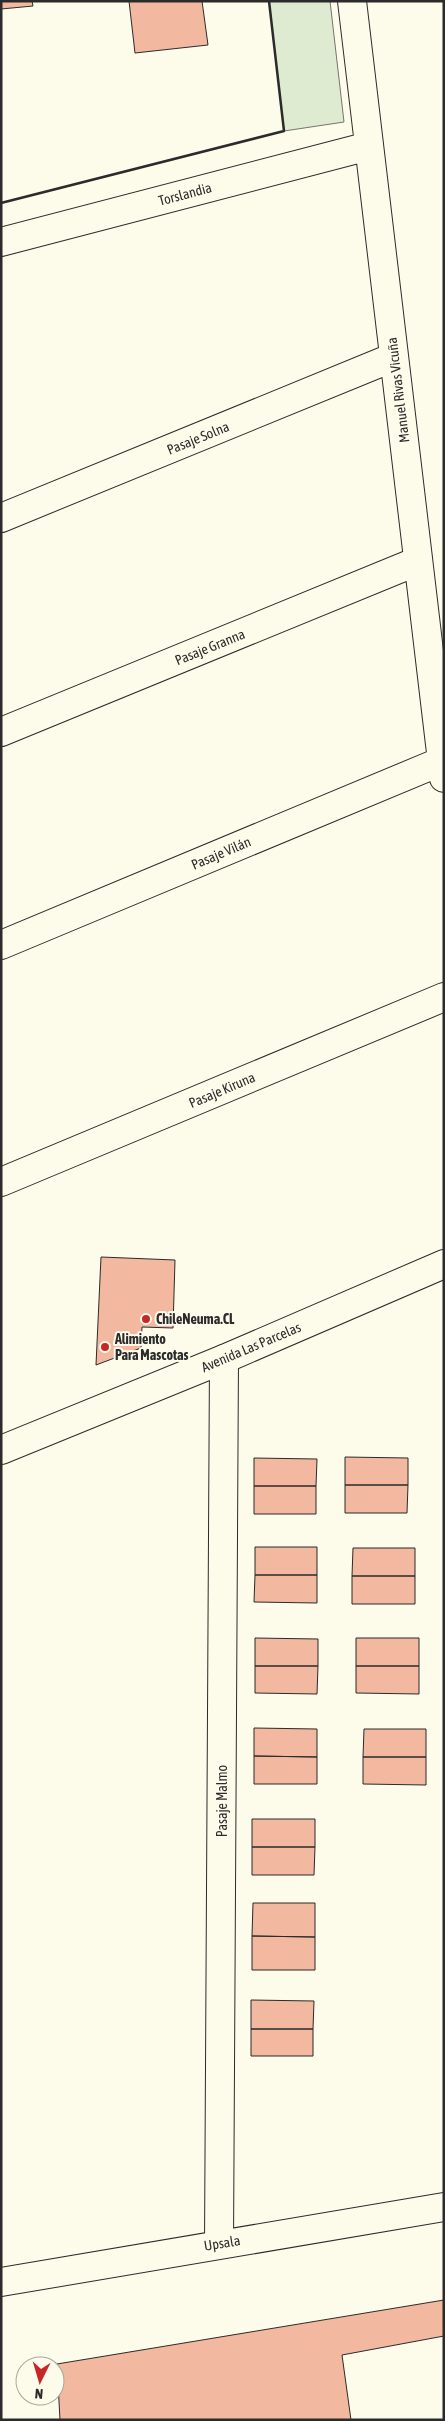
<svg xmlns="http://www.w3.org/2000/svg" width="445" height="2421" viewBox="0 0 445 2421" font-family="'Asap Condensed',sans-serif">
<rect width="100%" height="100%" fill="#fdfbea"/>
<path fill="#deebd1" stroke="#74746e" d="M269,1H330L344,122L284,131Z"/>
<path fill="#f2b8a0" stroke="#2b2b2b" d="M1,1H32L33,6L1,9Z
M129,1H202L208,45L135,53Z
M101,1257L175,1260L173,1328L142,1327L141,1348L96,1365Z
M345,1457L408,1458V1485H345Z
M254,1458L317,1459L316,1486H254Z
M345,1485H408L407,1513H345Z
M254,1486H316V1514H254Z
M255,1547H317V1575H255Z
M353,1548H415V1576H352Z
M255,1575H317V1603L254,1602Z
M352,1576H415V1604H352Z
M255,1638L318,1639V1666H255Z
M356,1638H419V1666H356Z
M255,1666H318L317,1694L255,1693Z
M356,1666H419V1694L356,1693Z
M254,1728L317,1729V1757L254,1756Z
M364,1729H426V1757H363Z
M254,1756L317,1757V1784H254Z
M363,1757H426V1785L363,1784Z
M252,1819H315V1847H252Z
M252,1847H315L314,1875H252Z
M253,1903H315V1937L252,1936Z
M252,1936L315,1937V1970H252Z
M251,2000L314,2001L313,2029H251Z
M251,2029H313V2056H251Z
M444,2300V2336L342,2355L351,2420H60L57,2364Z"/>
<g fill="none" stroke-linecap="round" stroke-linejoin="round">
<g stroke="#2b2b2b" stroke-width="30">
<path id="minor" d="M352,1L444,778
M1,242L369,146
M1,518L394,357
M1,732L418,561
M1,945L442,761
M1,1182L444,997
M219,2244L224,1359
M1,2282L444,2207"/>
</g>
<g stroke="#2b2b2b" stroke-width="30">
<path id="tertiary" d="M1,1450L224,1359L444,1264"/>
</g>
<use href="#minor" stroke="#fdfbea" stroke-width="28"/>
<use href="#tertiary" stroke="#fdfbea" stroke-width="28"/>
<path stroke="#2b2b2b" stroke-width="2.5" d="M1,203L284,131L269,1"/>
</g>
<g fill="#c62828" stroke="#fdfbea" stroke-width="2">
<circle cx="146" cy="1319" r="5"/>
<circle cx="105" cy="1347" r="5"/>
</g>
<g text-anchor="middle" stroke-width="4" stroke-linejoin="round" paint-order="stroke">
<g font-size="14" fill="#2b2b2b" stroke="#fdfbea">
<text transform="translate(185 194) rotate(-15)" y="5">Torslandia</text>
<text transform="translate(398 390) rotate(-97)" y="5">Manuel Rivas Vicuña</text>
<text transform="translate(198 438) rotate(-22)" y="5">Pasaje Solna</text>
<text transform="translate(210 647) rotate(-22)" y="5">Pasaje Granna</text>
<text transform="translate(221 853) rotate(-23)" y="5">Pasaje Vilán</text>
<text transform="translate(222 1090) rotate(-23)" y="5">Pasaje Kiruna</text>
<text transform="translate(251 1347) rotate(-23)" y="5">Avenida Las Parcelas</text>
<text transform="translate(222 1801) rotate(-90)" y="5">Pasaje Malmo</text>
<text transform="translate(222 2243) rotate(-9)" y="5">Upsala</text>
</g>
<g font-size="14" font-weight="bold" fill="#2b2b2b" stroke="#fdfbea" text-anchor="start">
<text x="156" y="1324">ChileNeuma.CL</text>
<text x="115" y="1344">Alimiento<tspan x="115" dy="16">Para Mascotas</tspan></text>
</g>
</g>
<rect width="445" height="2421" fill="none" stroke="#2b2b2b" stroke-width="5"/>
<g transform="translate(40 2381) rotate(185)"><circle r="24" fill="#fdfbea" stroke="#a9a89e"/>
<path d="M0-4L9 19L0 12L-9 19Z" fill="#c62828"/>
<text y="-8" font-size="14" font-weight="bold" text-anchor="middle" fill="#2b2b2b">N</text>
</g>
</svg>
